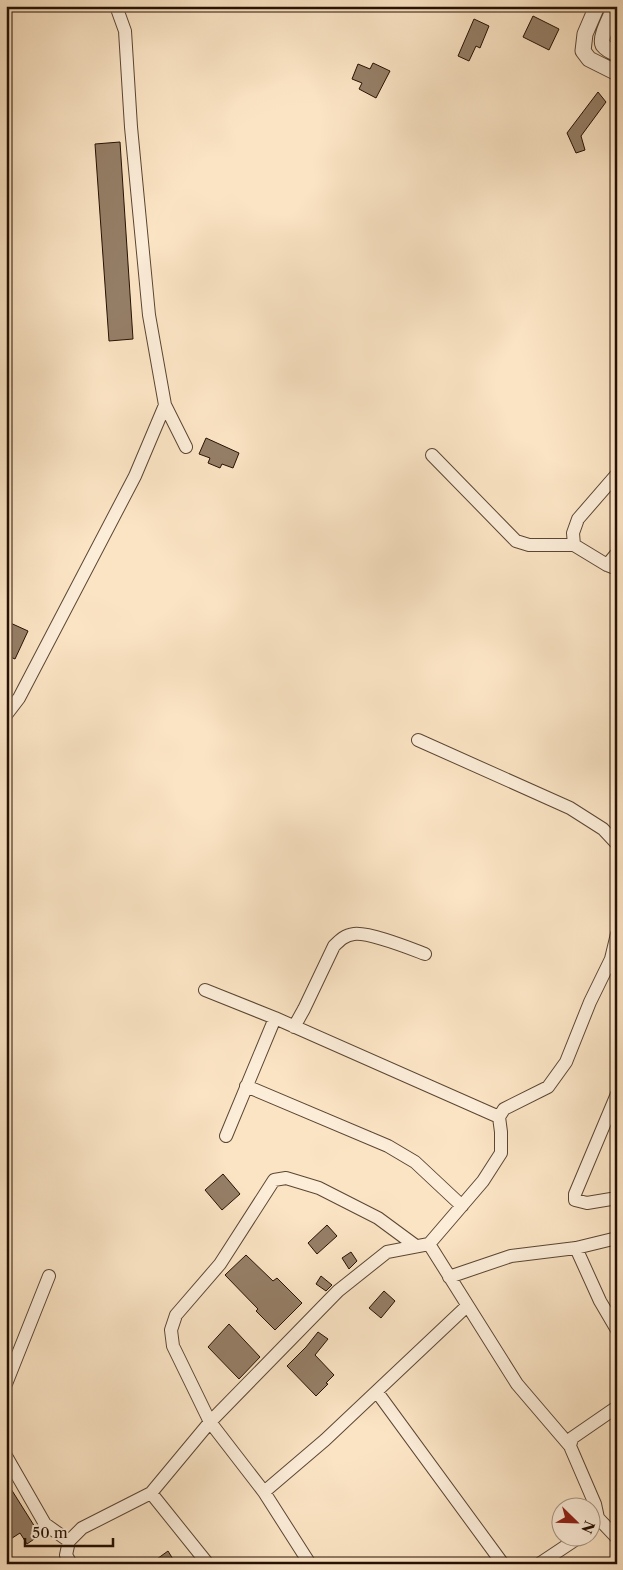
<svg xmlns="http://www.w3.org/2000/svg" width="623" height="1570" viewBox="0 0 623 1570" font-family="'Libre Caslon Text',serif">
<rect width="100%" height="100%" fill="#fbe4c4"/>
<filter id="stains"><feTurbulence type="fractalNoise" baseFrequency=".004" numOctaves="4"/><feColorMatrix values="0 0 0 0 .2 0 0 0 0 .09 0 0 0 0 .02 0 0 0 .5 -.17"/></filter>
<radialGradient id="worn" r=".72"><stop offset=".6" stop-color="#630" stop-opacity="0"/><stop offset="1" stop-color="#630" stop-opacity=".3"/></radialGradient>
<path fill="#957f67" stroke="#261103" d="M533,16L559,29L549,50L523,37Z
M474,19L489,26L480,48L476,46L469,61L458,56Z
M373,63L390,71L376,98L359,89L362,83L352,79L358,64L370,69Z
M598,92L606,102L581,136L585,150L576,153L567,133Z
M120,142L133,339L109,341L95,144Z
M206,438L239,453L233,468L222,464L220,468L208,463L210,458L199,454Z
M6,621L28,631L15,659L6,655Z
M223,1174L240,1194L222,1210L205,1190Z
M327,1225L337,1236L317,1254L308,1243Z
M351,1252L357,1261L349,1269L342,1258Z
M246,1255L273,1281L277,1278L302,1303L275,1330L256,1311L258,1309L225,1275Z
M321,1276L332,1285L326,1291L316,1284Z
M384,1291L395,1301L381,1318L369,1308Z
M229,1324L260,1357L239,1379L208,1347Z
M318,1332L328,1339L315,1355L334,1375L326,1383L328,1384L316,1396L287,1366L306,1347Z
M6,1481L40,1535L27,1544L20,1533L6,1542Z
M168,1551L176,1564H150Z"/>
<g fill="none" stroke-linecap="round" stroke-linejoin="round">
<g stroke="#5b4633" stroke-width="14">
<path id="minor" d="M116,6L125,31L131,127L149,315L165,405L186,447
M432,455L516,541L529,545H574
M617,474L578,519L573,533L574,545L607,565L617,569
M607,565L617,553
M6,715L19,698L135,476L165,405
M418,740L570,808L603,829L617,844
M205,990L275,1018L499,1117
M294,1027L304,1009L334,946C340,940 345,935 354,934C369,932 409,948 425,954
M246,1086L388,1146L415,1162L462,1206
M617,1094L575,1194V1200L587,1203L617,1198
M226,1136L275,1018
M429,1244L517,1384L570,1446
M576,1248L600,1301L617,1330
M449,1277L511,1256L576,1248L617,1238
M6,1384L49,1276
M377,1392L503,1564
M6,1456L45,1524L69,1541
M264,1492L325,1440L467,1306
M151,1493L208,1564
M598,1518L617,1538
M590,1527L598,1518L595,1504L570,1446L572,1438L617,1407
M71,1564L66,1555L69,1541L82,1528L151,1493L210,1422L338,1291L387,1252L429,1244L483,1181L501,1153V1132L499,1117L504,1109L548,1087L566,1062L590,1002L611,959L617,934
M310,1564L264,1492L210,1422L173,1346L171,1330L176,1315L220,1264L274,1180L286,1178L319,1188L378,1218L416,1246
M539,1564L578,1538"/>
</g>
<g stroke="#5b4633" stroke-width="17">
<path id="tertiary" d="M597,6L585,34L583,51L589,59L617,73
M615,6C612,15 599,37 603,45C606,49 612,52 617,54"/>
</g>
<use href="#minor" stroke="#fcedd9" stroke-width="12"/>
<use href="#tertiary" stroke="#fcedd9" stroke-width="15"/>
</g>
<rect width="623" height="1570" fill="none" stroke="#fbe4c4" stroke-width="25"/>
<rect x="8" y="8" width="608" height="1555" fill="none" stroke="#261103" stroke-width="2.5"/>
<rect x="12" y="12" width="598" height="1545" fill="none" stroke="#261103"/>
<g transform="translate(576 1522) rotate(113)"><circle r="24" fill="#fcedd9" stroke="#a69583"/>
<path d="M0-4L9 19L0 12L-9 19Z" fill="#8f2418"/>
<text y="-8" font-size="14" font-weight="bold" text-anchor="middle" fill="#261103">N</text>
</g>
<path d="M25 1538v8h88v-8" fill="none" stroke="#261103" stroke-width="2.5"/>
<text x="32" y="1538" font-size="15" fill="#261103" stroke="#fcedd9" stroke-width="4" paint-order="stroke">50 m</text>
<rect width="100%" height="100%" filter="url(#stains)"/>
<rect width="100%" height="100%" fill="url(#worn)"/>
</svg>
